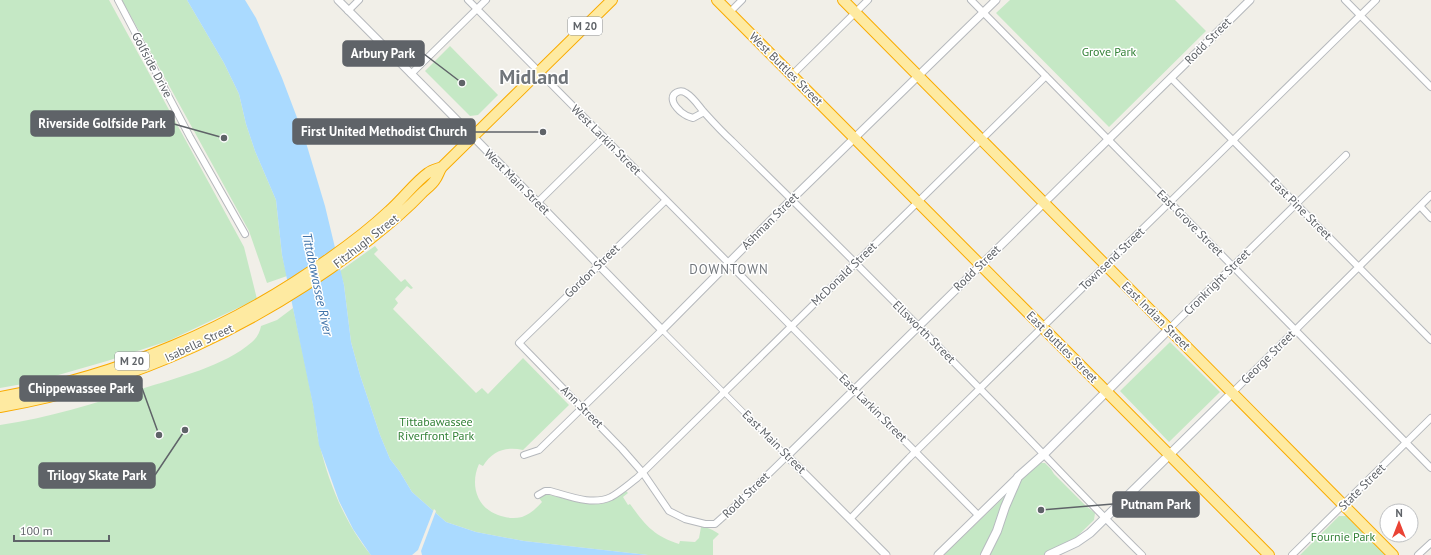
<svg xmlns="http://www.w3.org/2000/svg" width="1431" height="555" viewBox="0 0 1431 555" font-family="'PT Sans',sans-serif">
<rect width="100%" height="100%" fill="#f1efe8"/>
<path fill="#c5e8c5" d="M0,0H109L244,247L257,299L168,341L107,361L34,382L0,388Z
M122,0H187L224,63L239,94L246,124L255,151L276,200L282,255L287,276L267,283L249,231Z
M1010,0H1175L1206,31L1109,127L996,13Z
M450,46L498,95L478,115L470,116L425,71Z
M375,246L378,250L374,254L401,282L405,279L413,288L411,289L407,286L395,299L398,303L393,309L476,393L482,388L488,394L523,358L569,405L523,450C506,446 492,451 483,466L479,464C470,484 476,507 498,515C506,518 514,519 522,517C530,514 537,508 542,502L539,498L541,495L544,494C566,497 591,511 612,500C617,498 621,494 626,491L628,493L623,497L628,505L630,504C645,525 654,536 679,544L680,541L695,542L699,538L701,527C708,527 713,530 719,534L713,540V555H648L524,541L476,532L446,522L412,492L400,472L390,459L380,435L360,375L351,342L344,285L340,271Z
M293,308C300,340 307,372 313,404C316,417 316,432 320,446C329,484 346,525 371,555H0V425C48,418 95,403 141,389C176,378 225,366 252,342C257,338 260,332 261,326L277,320Z
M1170,342L1220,392L1169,442L1120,391Z
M1039,463H1045L1051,469L1054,474L1086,506L1095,513L1094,520L1058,555H944Z
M1339,516H1346L1385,555H1300Z"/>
<path fill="#aadaff" d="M187,0H245L256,18L282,78L304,136L325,206L344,285L351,342L360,375L380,435L390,459L400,472L412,492L446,522L476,532L524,541L648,555H371L370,554L353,529L339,501L319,445L313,405L282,255L276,200L255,151L246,124L239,94L224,63Z"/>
<path fill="#f1efe8" d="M434,509L436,511L421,551L422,555H412L418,550Z"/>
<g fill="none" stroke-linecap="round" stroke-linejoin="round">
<g stroke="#b5b8bc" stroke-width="6">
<path id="pedestrian" d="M662,330L787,456"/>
</g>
<g stroke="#b5b8bc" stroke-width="8">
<path id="minor" d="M118,0L190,137L245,234
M468,0L978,515
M971,0L1431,468
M1345,0L1431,87
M348,11L359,0
M730,12L742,0
M411,74L486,0
M792,75L868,0
M1171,78L1431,340
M704,112L693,118C688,117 686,116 681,112C678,109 674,106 673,101C671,93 680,89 686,93C693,97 698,105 703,111C712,121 722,132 732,141C821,228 908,315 995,404C1044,454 1092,506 1142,555
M666,200L519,343L622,449L643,473L669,511L685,519L705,524H715L744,498L787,456
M538,202L604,137
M1420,206L1431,218
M1169,329L1346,155
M1232,393L1431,195
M524,455L539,450L662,330
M538,495L545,491H550C569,496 592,506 611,497C620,492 629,484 637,478L1046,76
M850,519L909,458L1376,0
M1292,555L1431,418
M1418,555L1431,543"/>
</g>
<g stroke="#b5b8bc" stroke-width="9">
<path id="tertiary" d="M338,0C447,109 554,219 662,330L792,199L996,0
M886,555L787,456L1250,0
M938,555L1018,477"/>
</g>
<g stroke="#b6babf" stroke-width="10">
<path id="secondary" d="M985,555L997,531L1005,507L1018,477L1044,454L1169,329
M1049,555L1077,542L1090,533L1232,393"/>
</g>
<g stroke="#f9ab00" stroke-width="12">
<path id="trunk" d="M717,0L1269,555
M843,0L1393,555
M0,397C118,376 233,328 330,258C350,244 371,228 389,211C402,200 415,182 428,173C432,170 437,169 442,167
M0,407C135,384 263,323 370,239C388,225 406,210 422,193C426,189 432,185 435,180C438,176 439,171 442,167L612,0"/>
</g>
<use href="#pedestrian" stroke="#fff" stroke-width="4.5"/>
<use href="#minor" stroke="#fff" stroke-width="6"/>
<use href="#tertiary" stroke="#fff" stroke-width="7"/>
<use href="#secondary" stroke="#fff" stroke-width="8"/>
<use href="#trunk" stroke="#feeaa1" stroke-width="10"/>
</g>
<g text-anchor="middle" stroke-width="3" stroke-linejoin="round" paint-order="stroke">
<g fill="#fff" stroke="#8f9295" stroke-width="1">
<rect x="568" y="17" width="34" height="18" rx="3"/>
<rect x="115" y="352" width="34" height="18" rx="3"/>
</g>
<g font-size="11" font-weight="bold" fill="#5f6368">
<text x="585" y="30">M 20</text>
<text x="132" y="365">M 20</text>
</g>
<g font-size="12" fill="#5f6368" stroke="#fff">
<text transform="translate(1208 41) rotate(-45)" y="4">Rodd Street</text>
<text transform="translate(152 65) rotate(62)" y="4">Golfside Drive</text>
<text transform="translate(786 69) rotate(45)" y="4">West Buttles Street</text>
<text transform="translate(606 140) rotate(45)" y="4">West Larkin Street</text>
<text transform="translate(517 182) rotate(45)" y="4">West Main Street</text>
<text transform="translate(1301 209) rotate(45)" y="4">East Pine Street</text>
<text transform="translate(770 221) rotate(-45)" y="4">Ashman Street</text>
<text transform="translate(1190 223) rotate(45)" y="4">East Grove Street</text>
<text transform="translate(366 241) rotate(-38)" y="4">Fitzhugh Street</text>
<text transform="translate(1112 259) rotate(-44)" y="4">Townsend Street</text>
<text transform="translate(977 268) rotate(-44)" y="4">Rodd Street</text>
<text transform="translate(592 271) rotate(-44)" y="4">Gordon Street</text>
<text transform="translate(844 274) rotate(-44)" y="4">McDonald Street</text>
<text transform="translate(1217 282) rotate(-45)" y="4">Cronkright Street</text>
<text transform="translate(1156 316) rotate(45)" y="4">East Indian Street</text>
<text transform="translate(924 332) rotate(45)" y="4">Ellsworth Street</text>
<text transform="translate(199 343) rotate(-25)" y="4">Isabella Street</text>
<text transform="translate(1062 347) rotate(45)" y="4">East Buttles Street</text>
<text transform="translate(1268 357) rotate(-45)" y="4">George Street</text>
<text transform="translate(582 407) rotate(45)" y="4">Ann Street</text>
<text transform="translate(873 408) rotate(45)" y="4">East Larkin Street</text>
<text transform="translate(774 442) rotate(45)" y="4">East Main Street</text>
<text transform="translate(1362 487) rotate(-45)" y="4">State Street</text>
<text transform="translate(746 495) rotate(-44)" y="4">Rodd Street</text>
</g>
<g font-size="12" fill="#348238" stroke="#fff">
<text x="1109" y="56">Grove Park</text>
<text x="436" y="426">Tittabawassee<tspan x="436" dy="14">Riverfront Park</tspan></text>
<text x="1343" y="541">Fournie Park</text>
</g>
<g font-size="13" letter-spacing="1" fill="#70757a" stroke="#fff">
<text x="729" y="274">DOWNTOWN</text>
</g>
<g font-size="13" font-style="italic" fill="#4174aa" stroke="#fff">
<text transform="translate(318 284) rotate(78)" y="5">Tittabawassee River</text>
</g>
<g font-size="20" font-weight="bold" fill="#70757a" stroke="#fff">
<text x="534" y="84">Midland</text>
</g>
</g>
<path fill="none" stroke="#5f6368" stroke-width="1.5" d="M462 83L424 54M224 138L174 124M543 132L475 132M159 435L142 388M185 430L155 475M1041 510L1113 504"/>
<g fill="#5f6368" stroke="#fff" stroke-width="1.5">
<circle cx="462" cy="83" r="4"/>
<circle cx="224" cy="138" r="4"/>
<circle cx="543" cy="132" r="4"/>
<circle cx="159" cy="435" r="4"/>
<circle cx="185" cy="430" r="4"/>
<circle cx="1041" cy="510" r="4"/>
</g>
<g fill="#5f6368" stroke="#5f6368" stroke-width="1.5">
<rect x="343" y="41" width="81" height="25" rx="4"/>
<rect x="31" y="111" width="143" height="25" rx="4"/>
<rect x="293" y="119" width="182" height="25" rx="4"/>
<rect x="20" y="376" width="122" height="25" rx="4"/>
<rect x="39" y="463" width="116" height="25" rx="4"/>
<rect x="1113" y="492" width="86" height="25" rx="4"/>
</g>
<g font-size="13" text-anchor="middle" font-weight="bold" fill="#fff">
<text x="383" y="58">Arbury Park</text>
<text x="102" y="128">Riverside Golfside Park</text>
<text x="384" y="136">First United Methodist Church</text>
<text x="81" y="393">Chippewassee Park</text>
<text x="97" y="480">Trilogy Skate Park</text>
<text x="1156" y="509">Putnam Park</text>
</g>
<g transform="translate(1399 523)"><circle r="19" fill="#ffffff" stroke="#bfc1c3"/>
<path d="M0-3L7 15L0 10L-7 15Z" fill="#ea4335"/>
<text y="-6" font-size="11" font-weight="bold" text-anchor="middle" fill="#5f6368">N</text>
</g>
<path d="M14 535v6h95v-6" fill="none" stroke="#5f6368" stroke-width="2"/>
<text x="20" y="535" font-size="12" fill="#5f6368" stroke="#ffffff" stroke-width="3" paint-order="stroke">100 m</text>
</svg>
